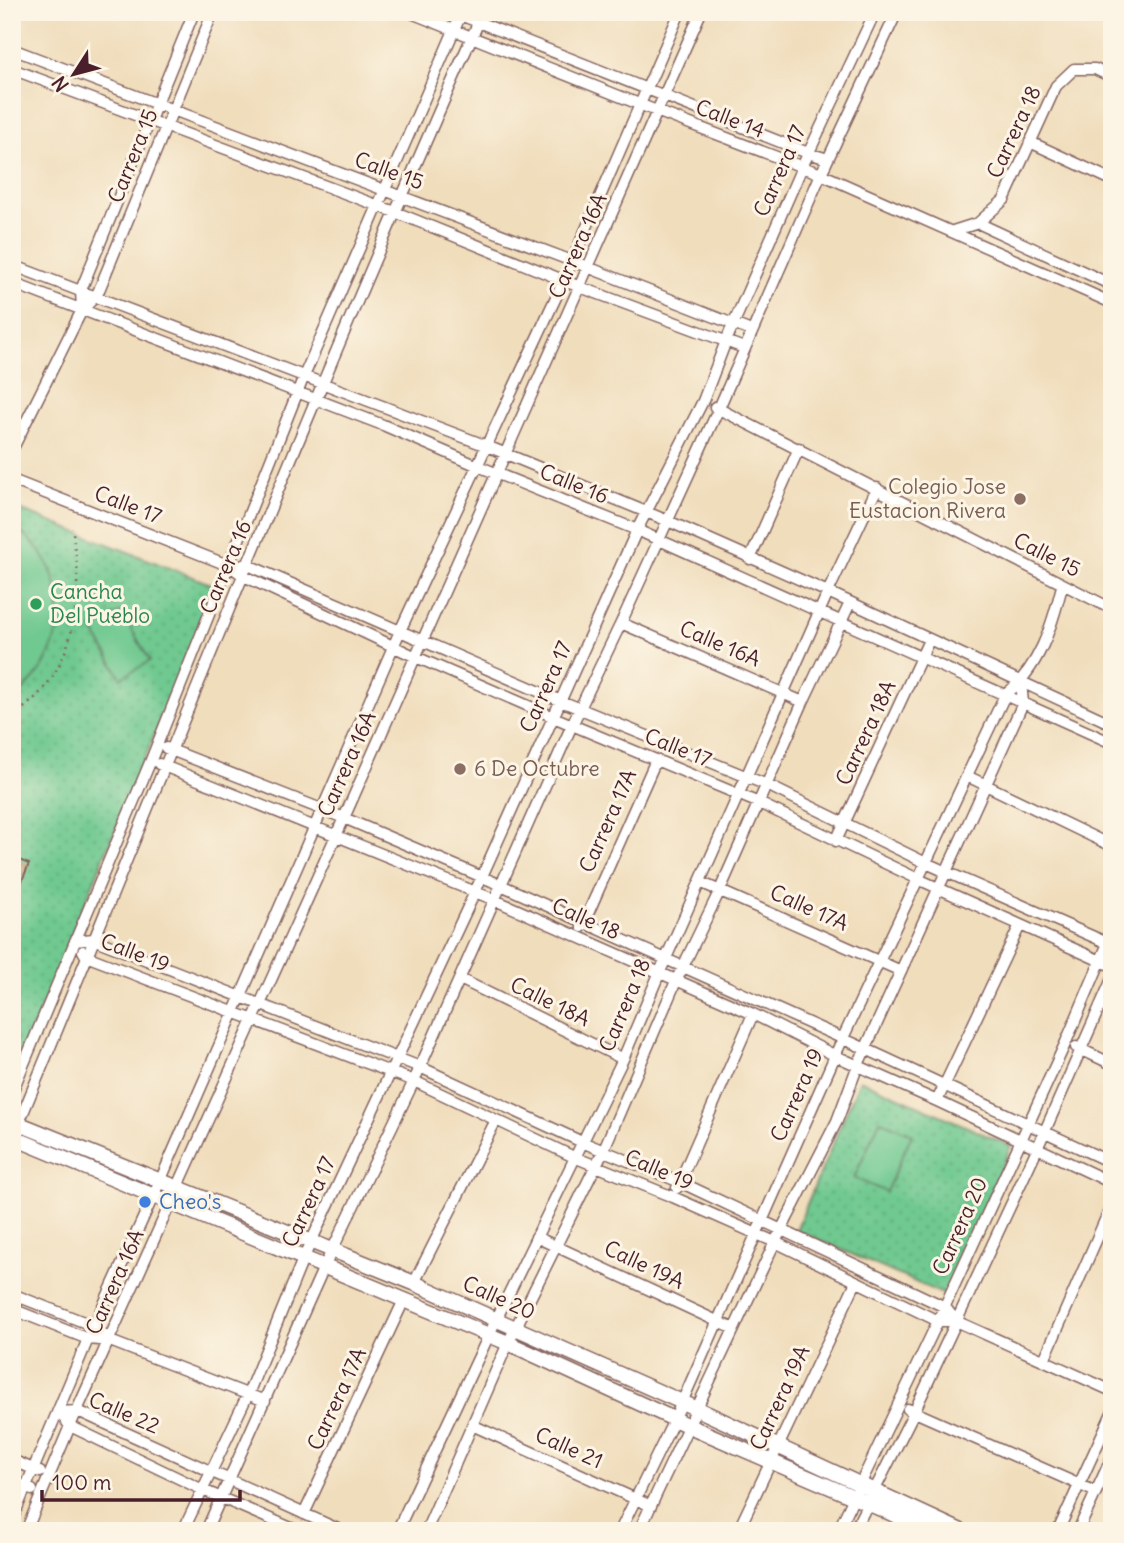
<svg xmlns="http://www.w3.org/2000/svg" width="1124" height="1543" viewBox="0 0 1124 1543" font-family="Delius,sans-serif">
<defs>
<pattern id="grass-dots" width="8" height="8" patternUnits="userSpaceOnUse" patternTransform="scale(1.75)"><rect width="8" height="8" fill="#70c990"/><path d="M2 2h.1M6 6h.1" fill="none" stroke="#62ac7c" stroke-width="1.8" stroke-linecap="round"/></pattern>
<pattern id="building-cross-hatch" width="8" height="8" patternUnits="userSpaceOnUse" patternTransform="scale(1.75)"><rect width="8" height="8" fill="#d8aa82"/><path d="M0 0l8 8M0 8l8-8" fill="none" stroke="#b18a6b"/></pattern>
</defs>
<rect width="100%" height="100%" fill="#fcf5e5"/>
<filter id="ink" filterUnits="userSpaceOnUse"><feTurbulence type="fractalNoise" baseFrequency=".0143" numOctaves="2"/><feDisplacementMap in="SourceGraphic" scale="14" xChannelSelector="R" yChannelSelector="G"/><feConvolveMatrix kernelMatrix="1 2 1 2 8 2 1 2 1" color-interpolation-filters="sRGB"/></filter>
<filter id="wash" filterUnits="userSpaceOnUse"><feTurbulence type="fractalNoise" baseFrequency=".00686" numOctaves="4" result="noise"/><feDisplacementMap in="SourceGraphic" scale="28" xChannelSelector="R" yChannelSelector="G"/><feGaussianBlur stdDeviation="1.57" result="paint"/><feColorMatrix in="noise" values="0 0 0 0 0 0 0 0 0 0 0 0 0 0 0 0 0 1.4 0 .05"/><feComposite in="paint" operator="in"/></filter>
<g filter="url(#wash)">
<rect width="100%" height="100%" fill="#f0ddbc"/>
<path fill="url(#grass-dots)" stroke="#5d745e" stroke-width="2" d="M12,507L216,586L12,1080Z
M860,1080L1011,1146L947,1296L796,1230Z"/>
<path fill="#70c990" stroke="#5d745e" stroke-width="2" d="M12,526C58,554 71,612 47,659C40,675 24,689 12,701Z
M121,611L150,661L121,678L92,628Z
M880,1120L912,1134L886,1192L854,1178Z"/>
<g id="blocks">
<path fill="url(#building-cross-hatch)" d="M12,857L29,864L12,905Z"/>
</g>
</g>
<g filter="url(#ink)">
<use href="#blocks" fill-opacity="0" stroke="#84625e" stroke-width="2"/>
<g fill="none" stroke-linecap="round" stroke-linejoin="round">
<g stroke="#84625e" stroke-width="13">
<path id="street" d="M409,12L659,112L821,174L1112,303
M453,12L808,153L828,159
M12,49L572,261L751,331
M12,69L395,212L580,287L744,348
M1030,142L1112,180
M978,223L1112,285
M953,231L978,223L1004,200L1056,86L1074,69H1095L1112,77
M12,265L487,446L668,521L828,592L1112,724
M12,283L383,425L478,466L637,530L1112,743
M82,310L81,290L194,12
M715,407L1112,609
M12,450L82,310L97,295L213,12
M12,480L230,566L244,576L416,657L572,725L759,803L918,879L1112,966
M750,559L799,448
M243,565H248L561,701L767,785L926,863L1112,945
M621,623L803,702
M166,748L344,818L501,885L866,1049L1112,1163
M159,764L495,900L753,1014L836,1056L937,1101L1112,1183
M967,776L1112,846
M836,841L929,640
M700,882L901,971
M582,927L656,760
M75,941L93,939L420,1067L582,1142L680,1182L945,1307L956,1321
M83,951L86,956L414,1081L574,1157L673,1197L775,1242L938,1321H956L1112,1391
M460,979L623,1059
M1076,1047L1112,1064
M12,1092L151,760L304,376L462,12
M937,1101L1020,925
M16,1130C170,757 318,381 483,12
M677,1188L753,1014
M536,1237L734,1329
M414,1283L496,1120
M12,1294L94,1326L110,1341
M12,1309L88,1339L110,1341L265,1401
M1044,1360L1112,1204
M908,1409L1096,1492
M59,1412L78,1411L342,1531
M59,1412L70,1426L203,1490L298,1531
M472,1425L651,1506
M12,1460L40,1472
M12,1482L32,1490
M304,1514L404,1300
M12,1520L88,1339L161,1179L400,631L564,280L680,12
M26,1531L70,1426L344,818L701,12
M183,1531L248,1394L303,1259L475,892L637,530L703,401L726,341L802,167L875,12
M206,1531L324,1267L414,1081L572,725L621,623L719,408L821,174L897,12
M397,1531L496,1320L623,1059L659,974L828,592L877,488
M426,1531L508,1343L604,1149L676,981L720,890L803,702L850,603
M620,1531L675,1418L842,1040L1005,695C1039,669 1052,626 1062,586
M639,1531L775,1242L837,1121L858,1065L1023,703L1021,682
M738,1531L856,1282
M838,1531L938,1321L1066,1042L1112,934
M854,1531L914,1412L1037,1149L1112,979
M1058,1531L1112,1413
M1078,1531L1112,1457"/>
</g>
<g stroke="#84625e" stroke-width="17">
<path id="secondary" d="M12,1121L414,1283L682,1402L961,1531
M12,1137L508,1343L689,1426L932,1531"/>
</g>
<path stroke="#84625e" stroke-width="2.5" stroke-dasharray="2 5" stroke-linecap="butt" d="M12,716C66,682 79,626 77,566C76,553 73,541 73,528"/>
<use href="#street" stroke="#fff" stroke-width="10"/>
<use href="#secondary" stroke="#fff" stroke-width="14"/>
</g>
</g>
<g fill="#8d6e63" stroke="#fcf5e5" stroke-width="2.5">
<circle cx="1020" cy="499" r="7"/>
<circle cx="460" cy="769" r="7"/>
</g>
<circle fill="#2e9e5b" stroke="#fcf5e5" stroke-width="2.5" cx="36" cy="604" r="7"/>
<circle fill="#3f7fe0" stroke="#fcf5e5" stroke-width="2.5" cx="145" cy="1202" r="7"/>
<g text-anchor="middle" stroke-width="6" stroke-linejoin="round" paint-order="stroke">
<g font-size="21" fill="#4a1f2b" stroke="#fcf5e5">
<text transform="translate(730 119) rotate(21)" y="7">Calle 14</text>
<text transform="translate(1014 132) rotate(-65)" y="7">Carrera 18</text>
<text transform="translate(133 156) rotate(-68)" y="7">Carrera 15</text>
<text transform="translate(389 171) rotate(20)" y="7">Calle 15</text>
<text transform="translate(780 171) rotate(-66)" y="7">Carrera 17</text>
<text transform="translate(578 246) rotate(-66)" y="7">Carrera 16A</text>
<text transform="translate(574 484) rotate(22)" y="7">Calle 16</text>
<text transform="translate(128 505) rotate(21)" y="7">Calle 17</text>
<text transform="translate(1047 555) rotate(27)" y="7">Calle 15</text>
<text transform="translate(226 567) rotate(-67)" y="7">Carrera 16</text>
<text transform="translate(720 644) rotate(23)" y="7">Calle 16A</text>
<text transform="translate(546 687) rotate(-66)" y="7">Carrera 17</text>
<text transform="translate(866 733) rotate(-65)" y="7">Carrera 18A</text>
<text transform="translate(678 748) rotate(22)" y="7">Calle 17</text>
<text transform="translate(347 764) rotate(-66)" y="7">Carrera 16A</text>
<text transform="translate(608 821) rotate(-66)" y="7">Carrera 17A</text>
<text transform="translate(809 908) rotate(24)" y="7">Calle 17A</text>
<text transform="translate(586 919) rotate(24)" y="7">Calle 18</text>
<text transform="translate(135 953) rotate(21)" y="7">Calle 19</text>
<text transform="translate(550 1002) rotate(26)" y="7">Calle 18A</text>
<text transform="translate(625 1005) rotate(-67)" y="7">Carrera 18</text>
<text transform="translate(797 1095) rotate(-66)" y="7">Carrera 19</text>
<text transform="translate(659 1170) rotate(23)" y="7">Calle 19</text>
<text transform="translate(309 1202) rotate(-65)" y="7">Carrera 17</text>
<text transform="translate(960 1226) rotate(-66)" y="7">Carrera 20</text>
<text transform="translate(644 1265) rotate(25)" y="7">Calle 19A</text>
<text transform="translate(115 1282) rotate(-66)" y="7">Carrera 16A</text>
<text transform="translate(499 1298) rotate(24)" y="7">Calle 20</text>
<text transform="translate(780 1398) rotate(-65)" y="7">Carrera 19A</text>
<text transform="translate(337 1399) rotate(-65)" y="7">Carrera 17A</text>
<text transform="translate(124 1413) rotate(23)" y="7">Calle 22</text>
<text transform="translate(569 1448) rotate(24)" y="7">Calle 21</text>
</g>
<g font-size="21" fill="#785e54" stroke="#fcf5e5" text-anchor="end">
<text x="1006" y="494">Colegio Jose<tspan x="1006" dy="24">Eustacion Rivera</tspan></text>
<text x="474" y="776" text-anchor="start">6 De Octubre</text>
</g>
<g font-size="21" fill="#27864d" stroke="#fcf5e5" text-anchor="start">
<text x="50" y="599">Cancha<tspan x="50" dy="24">Del Pueblo</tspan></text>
</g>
<g font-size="21" fill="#366cbe" stroke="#fcf5e5" text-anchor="start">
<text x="159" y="1209">Cheo's</text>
</g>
</g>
<rect width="1124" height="1543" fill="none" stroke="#fcf5e5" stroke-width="42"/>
<g transform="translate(74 74) rotate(234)" stroke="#fcf5e5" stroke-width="5" paint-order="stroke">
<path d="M0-5L12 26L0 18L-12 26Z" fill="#4a1f2b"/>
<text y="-10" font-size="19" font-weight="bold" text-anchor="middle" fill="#4a1f2b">N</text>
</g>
<path d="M42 1490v10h198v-10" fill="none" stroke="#4a1f2b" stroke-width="3.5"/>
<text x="52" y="1490" font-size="21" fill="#4a1f2b" stroke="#fcf5e5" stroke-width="5" paint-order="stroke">100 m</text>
</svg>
